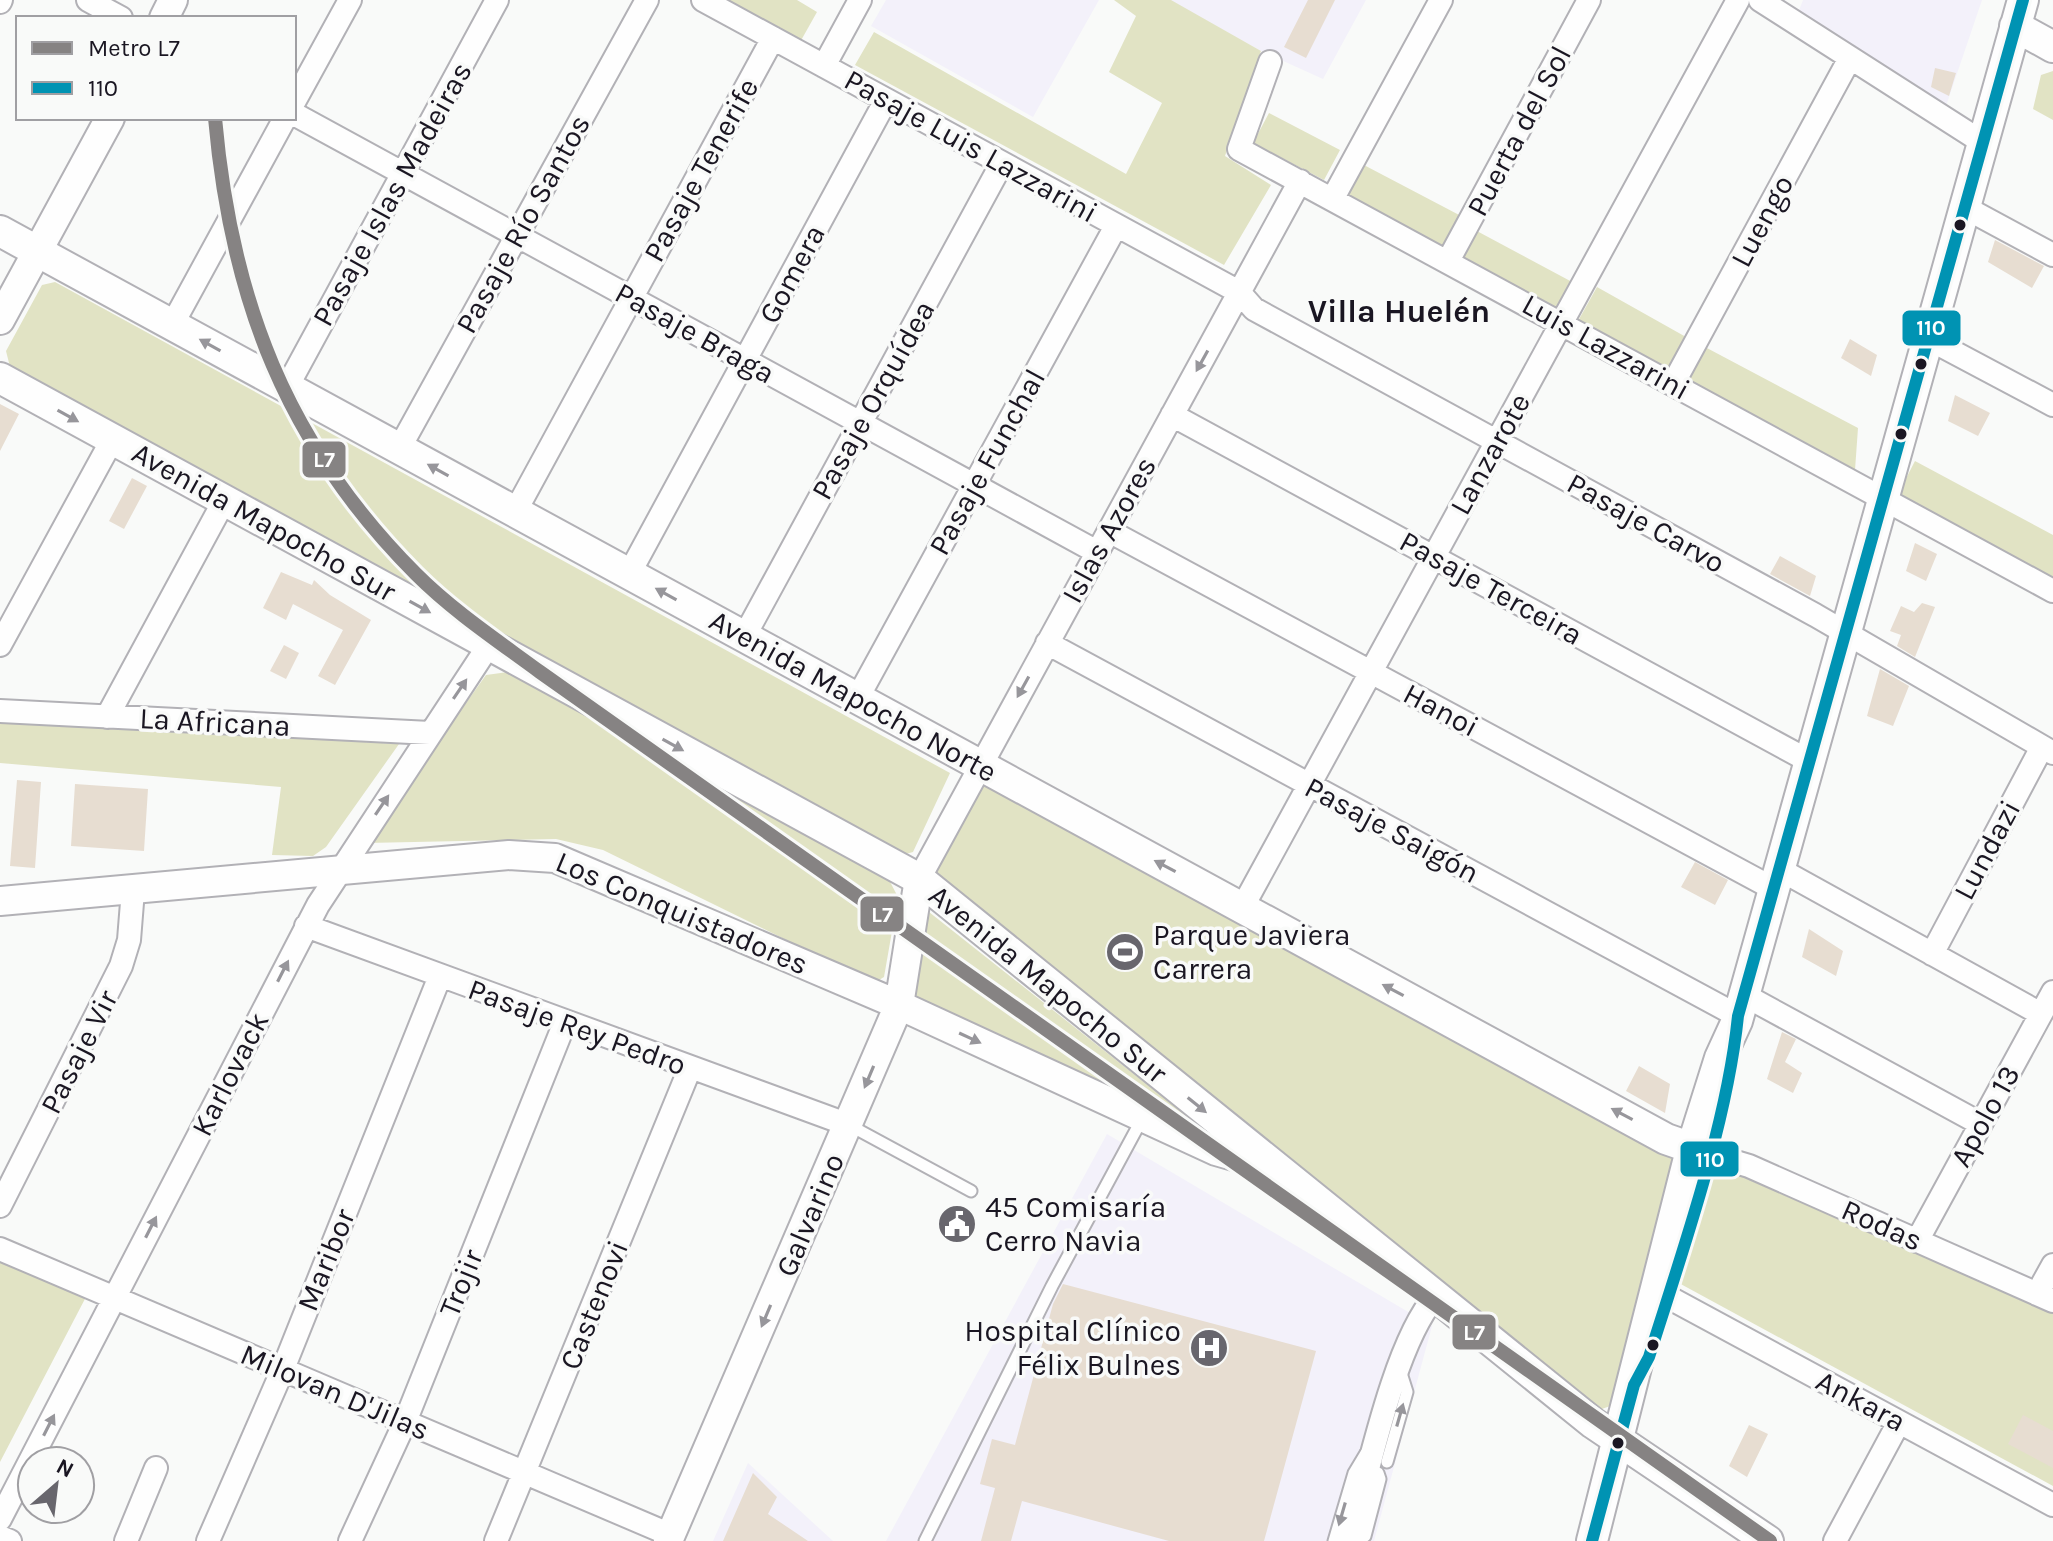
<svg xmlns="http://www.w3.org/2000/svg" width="2053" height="1541" viewBox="0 0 2053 1541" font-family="Karla,sans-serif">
<rect width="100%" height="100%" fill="#f9faf9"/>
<path fill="#f3f1fa" d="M886,0H1099L1033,117L871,26Z
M1169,0H1366L1323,79L1261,51Z
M1803,0H1982L1946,106L1798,13Z
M1107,1134L1432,1326L1374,1541H886Z
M748,1463L833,1541H713Z"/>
<path fill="#e1e3c4" d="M723,0H797L817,12L799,44Z
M1114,0H1171L1261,51L1225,156L1271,185L1224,265L855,65L874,32L1126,174L1162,103L1109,72L1136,16Z
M2053,71V120L2033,109L2041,75Z
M1269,113L1340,150L1324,180L1253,143Z
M1362,164L1463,217L1446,249L1344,194Z
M1475,230L1574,283L1558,313L1459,259Z
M55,282L950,773L913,852L895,857L10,367L6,351L42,285Z
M1597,287L1686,337L1667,370L1578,321Z
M1705,347L1858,428L1855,470L1688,380Z
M1915,461L2053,535V577L1898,494Z
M508,672L888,878L898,897L884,977L874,983L603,850L556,839L366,843L486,675Z
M0,721L399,744L326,847L313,856L272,855L281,787L0,763Z
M988,784L1674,1157L1613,1405L1599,1410L933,872L977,788Z
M929,912L1216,1139L913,1005Z
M1713,1164L2053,1313V1486L1677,1282Z
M0,1260L87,1295L0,1462Z"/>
<path fill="#e7ddd1" d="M1308,0H1335L1306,58L1284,47Z
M1935,68L1956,73L1949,96L1931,87Z
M1995,240L2044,266L2032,288L1988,262Z
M1850,339L1877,355L1871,376L1841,358Z
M1955,395L1990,413L1978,436L1948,421Z
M0,404L19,414L0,451Z
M132,478L147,486L124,529L109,521Z
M1915,543L1937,554L1926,581L1906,571Z
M1780,556L1816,576L1810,596L1770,574Z
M281,572L312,585L314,580L330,595L371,620L335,685L318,676L343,630L293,604L286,620L263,608Z
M1922,603L1935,607L1915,657L1897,646L1901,635L1890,631L1901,606L1914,612Z
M284,645L299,653L286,679L270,671Z
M1880,669L1909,686L1893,726L1867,716Z
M17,780L41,782L35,868L10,866Z
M75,784L148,789L144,851L71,846Z
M1695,862L1728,880L1715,905L1681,887Z
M1809,929L1843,951L1836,976L1802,957Z
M1782,1032L1796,1039L1785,1062L1802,1073L1793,1093L1767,1079Z
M1639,1066L1670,1084L1665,1113L1626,1091Z
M1063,1284L1316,1351L1264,1541H1169L1022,1501L1011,1541H981L995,1488L980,1484L992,1439L1015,1445L1053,1304Z
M2023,1415L2053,1431V1468L2008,1444Z
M1749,1425L1768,1434L1747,1477L1729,1466Z
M753,1473L777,1497L768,1514L808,1541H723Z"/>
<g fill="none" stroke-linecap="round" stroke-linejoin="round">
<g stroke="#b2b1b6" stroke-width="15">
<path id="service" d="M849,1125L971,1191
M1387,1462L1407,1392L1400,1370
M925,1541L1052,1286L1142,1119
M1334,1541L1354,1473L1366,1453
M1358,1541L1365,1536L1380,1479L1378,1473L1366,1469"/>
</g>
<g stroke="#b2b1b6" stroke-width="26">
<path id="minor" d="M88,0L121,18
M703,0L1239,292L1254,309L1815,615L2053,753
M1760,0L1982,142
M0,2L1,0
M1270,62L1239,149L2053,591
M824,66L860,0
M294,102L350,0
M294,114L1097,552
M1333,198L1441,0
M1964,207L2053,255
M1448,261L1589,0
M172,325L285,118
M1927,338L2053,405
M1673,384L1850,58
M287,387L497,0
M1172,415L1809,761
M399,449L647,0
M515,512L773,38
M1109,531L1774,889
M629,574L886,100
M744,637L1002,163
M1047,643L1738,1016
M0,645L112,440
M857,699L1116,226
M0,711L430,733
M107,717L224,501
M1779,869L2041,1014
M919,879L1300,181
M1242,908L1738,0
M306,926L849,1125
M1932,954L2042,747
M1744,995L1981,1124
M1709,1154L1749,1166L2053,1301
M0,1206L121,966L129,940L133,890
M1917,1241L2053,992
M0,1249L671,1535
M2037,1294L2053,1265
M1668,1297L2053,1505
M0,1519L318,905L489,645
M0,1537L10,1541
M126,1541L156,1468
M208,1541L283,1369L440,976
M350,1541L405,1422L565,1022
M496,1541L690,1068
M1349,1541C1367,1478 1394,1343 1435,1297
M1835,1541L1899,1422"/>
</g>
<g stroke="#b2b1b6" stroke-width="32">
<path id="tertiary" d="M164,18L173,0
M0,320L110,118
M0,901L509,855L555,858L899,1005L1216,1151L1275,1168
M668,1541L899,1005L919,879"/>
</g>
<g stroke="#b2b1b6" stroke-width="34">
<path id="secondary" d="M2015,26L2053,47
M0,231L1666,1139L1709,1154
M0,378L919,879L1593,1423L1768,1541
M1592,1541L1691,1150L1720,1058L1737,1021L2023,0"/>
</g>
<use href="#service" stroke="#fefefe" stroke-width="11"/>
<use href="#minor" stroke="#fefefe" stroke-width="22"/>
<use href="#tertiary" stroke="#fefefe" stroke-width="28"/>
<use href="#secondary" stroke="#fefefe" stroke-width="30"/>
<g stroke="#f9faf9" stroke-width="18">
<path id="bus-1" d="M1592,1541L1634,1385L1649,1357C1682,1252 1727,1125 1738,1016L2023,0"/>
</g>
<use href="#bus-1" stroke="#0093b3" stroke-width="12"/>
<g stroke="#f9faf9" stroke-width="20">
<path id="metro-1" d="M215,118C231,299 286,444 416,574C453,611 498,641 540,672L1770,1541"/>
</g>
<use href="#metro-1" stroke="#868383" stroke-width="14"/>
</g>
<defs><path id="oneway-solid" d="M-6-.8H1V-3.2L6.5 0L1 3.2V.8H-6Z" transform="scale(2)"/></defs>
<g fill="#97969b">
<use href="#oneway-solid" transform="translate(210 345) rotate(-151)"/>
<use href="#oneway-solid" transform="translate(1202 361) rotate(119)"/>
<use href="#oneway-solid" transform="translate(68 416) rotate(29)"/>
<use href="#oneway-solid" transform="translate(438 470) rotate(-151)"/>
<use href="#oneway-solid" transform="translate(666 594) rotate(-151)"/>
<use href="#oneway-solid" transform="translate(420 607) rotate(29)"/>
<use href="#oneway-solid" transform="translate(1023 687) rotate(119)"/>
<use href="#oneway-solid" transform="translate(460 689) rotate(-56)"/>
<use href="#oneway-solid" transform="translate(673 745) rotate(29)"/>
<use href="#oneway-solid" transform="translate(382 805) rotate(-56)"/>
<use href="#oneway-solid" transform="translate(1165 866) rotate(-152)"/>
<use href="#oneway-solid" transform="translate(283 971) rotate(-63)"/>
<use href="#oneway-solid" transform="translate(1393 990) rotate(-152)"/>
<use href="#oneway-solid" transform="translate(970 1038) rotate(25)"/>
<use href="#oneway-solid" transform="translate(869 1077) rotate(113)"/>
<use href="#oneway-solid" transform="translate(1197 1105) rotate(39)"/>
<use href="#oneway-solid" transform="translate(1622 1114) rotate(-152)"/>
<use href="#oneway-solid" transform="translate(151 1227) rotate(-63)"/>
<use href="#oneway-solid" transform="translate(766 1316) rotate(113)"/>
<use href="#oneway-solid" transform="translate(1400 1415) rotate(-74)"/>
<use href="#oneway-solid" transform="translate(49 1425) rotate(-63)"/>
<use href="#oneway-solid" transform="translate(1342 1514) rotate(106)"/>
</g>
<defs>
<g id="stadium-disc" transform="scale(2)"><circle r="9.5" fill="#68666d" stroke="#f9faf9"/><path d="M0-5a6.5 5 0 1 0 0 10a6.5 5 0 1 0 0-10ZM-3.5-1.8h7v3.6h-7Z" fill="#fff"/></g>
<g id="civic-disc" transform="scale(2)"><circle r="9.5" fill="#68666d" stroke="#f9faf9"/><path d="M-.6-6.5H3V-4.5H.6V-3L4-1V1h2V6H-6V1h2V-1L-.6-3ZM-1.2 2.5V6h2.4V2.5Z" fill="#fff"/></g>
<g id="hospital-disc" transform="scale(2)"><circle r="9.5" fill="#68666d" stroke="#f9faf9"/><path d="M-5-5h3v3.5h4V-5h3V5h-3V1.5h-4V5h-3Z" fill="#fff"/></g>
</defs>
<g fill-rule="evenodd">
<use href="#stadium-disc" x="1125" y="952"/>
<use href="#civic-disc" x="957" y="1224"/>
<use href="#hospital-disc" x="1209" y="1348"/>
</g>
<g fill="#1a1622" stroke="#f9faf9" stroke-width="3">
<circle cx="1960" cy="225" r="7"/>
<circle cx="1921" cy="364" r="7"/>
<circle cx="1901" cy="434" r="7"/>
<circle cx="1653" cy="1345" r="7"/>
<circle cx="1618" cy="1443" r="7"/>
</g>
<g text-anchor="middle" stroke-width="7" stroke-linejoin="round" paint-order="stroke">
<g font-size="30" fill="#1a1622" stroke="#f9faf9">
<text transform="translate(1519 131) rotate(-62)" y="10">Puerta del Sol</text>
<text transform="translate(971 146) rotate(29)" y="10">Pasaje Luis Lazzarini</text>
<text transform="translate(701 170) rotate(-61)" y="10">Pasaje Tenerife</text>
<text transform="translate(392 194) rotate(-61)" y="10">Pasaje Islas Madeiras</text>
<text transform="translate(1762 221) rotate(-62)" y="10">Luengo</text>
<text transform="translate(523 224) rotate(-61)" y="10">Pasaje Río Santos</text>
<text transform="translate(792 274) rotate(-62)" y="10">Gomera</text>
<text transform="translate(695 333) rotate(29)" y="10">Pasaje Braga</text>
<text transform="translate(1606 347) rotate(29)" y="10">Luis Lazzarini</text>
<text transform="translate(873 400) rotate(-61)" y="10">Pasaje Orquídea</text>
<text transform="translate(1490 454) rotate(-61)" y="10">Lanzarote</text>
<text transform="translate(987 462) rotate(-61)" y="10">Pasaje Funchal</text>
<text transform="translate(264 522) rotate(29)" y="10">Avenida Mapocho Sur</text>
<text transform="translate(1646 523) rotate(29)" y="10">Pasaje Carvo</text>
<text transform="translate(1109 530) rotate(-61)" y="10">Islas Azores</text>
<text transform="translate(1491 588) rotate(29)" y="10">Pasaje Terceira</text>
<text transform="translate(853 696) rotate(29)" y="10">Avenida Mapocho Norte</text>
<text transform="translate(1441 710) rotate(28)" y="10">Hanoi</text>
<text transform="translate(215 722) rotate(3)" y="10">La Africana</text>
<text transform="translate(1392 830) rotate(28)" y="10">Pasaje Saigón</text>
<text transform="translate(1987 850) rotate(-62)" y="10">Lundazi</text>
<text transform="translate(682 913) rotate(23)" y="10">Los Conquistadores</text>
<text transform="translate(1048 984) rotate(39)" y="10">Avenida Mapocho Sur</text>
<text transform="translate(577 1027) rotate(20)" y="10">Pasaje Rey Pedro</text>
<text transform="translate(79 1052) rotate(-63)" y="10">Pasaje Vir</text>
<text transform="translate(230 1074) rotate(-63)" y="10">Karlovack</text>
<text transform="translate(1985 1116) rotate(-61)" y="10">Apolo 13</text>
<text transform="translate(810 1215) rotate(-67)" y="10">Galvarino</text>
<text transform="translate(1882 1225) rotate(24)" y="10">Rodas</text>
<text transform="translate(326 1260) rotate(-68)" y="10">Maribor</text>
<text transform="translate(461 1283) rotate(-68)" y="10">Trojir</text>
<text transform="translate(594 1305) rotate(-68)" y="10">Castenovi</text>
<text transform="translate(335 1392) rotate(23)" y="10">Milovan D'Jilas</text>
<text transform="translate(1861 1401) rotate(28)" y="10">Ankara</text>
</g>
<g font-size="30" fill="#1a1622" stroke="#f9faf9" text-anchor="start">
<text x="1153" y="945">Parque Javiera<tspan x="1153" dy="34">Carrera</tspan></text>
<text x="985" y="1217">45 Comisaría<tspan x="985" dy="34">Cerro Navia</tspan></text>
<text x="1181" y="1341" text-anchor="end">Hospital Clínico<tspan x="1181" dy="34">Félix Bulnes</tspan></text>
</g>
<g font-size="32" font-weight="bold" fill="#1a1622" stroke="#f9faf9">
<text x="1399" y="322">Villa Huelén</text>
</g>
</g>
<g stroke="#f9faf9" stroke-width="3">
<rect x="1901" y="309" width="61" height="38" rx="8" fill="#0093b3"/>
<rect x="301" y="440" width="46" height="39" rx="8" fill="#868383"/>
<rect x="859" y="895" width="46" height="38" rx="8" fill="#868383"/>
<rect x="1679" y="1140" width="61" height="38" rx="8" fill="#0093b3"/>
<rect x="1451" y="1313" width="46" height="38" rx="8" fill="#868383"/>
</g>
<g font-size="22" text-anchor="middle" font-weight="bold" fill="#fff">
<text x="1931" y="335">110</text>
<text x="324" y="467">L7</text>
<text x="882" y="922">L7</text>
<text x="1710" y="1167">110</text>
<text x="1474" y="1340">L7</text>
</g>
<rect x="16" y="16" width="280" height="104" fill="#f9faf9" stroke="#a09fa3" stroke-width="2"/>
<rect x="32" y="42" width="40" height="12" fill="#868383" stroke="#a09fa3" stroke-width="2"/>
<text x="88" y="56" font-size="24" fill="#1a1622">Metro L7</text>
<rect x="32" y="82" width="40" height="12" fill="#0093b3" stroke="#a09fa3" stroke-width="2"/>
<text x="88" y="96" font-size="24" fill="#1a1622">110</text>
<g transform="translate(56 1485) rotate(28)"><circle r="38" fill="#f9faf9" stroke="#a09fa3" stroke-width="2"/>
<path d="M0-6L14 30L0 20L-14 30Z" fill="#68666d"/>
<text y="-12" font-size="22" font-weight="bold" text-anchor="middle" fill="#1a1622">N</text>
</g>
</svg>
